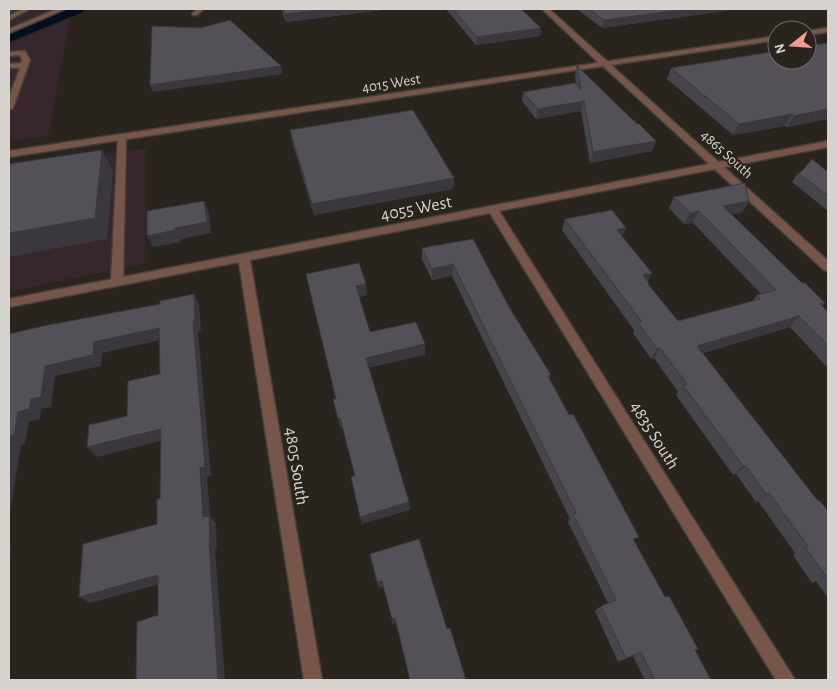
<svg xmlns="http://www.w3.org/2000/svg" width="837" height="689" viewBox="0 0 837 689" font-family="'Alegreya Sans',sans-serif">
<rect width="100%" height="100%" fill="#29241e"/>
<path fill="#38262d" d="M9,9H53L9,27Z
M70,18L48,136L9,141V44Z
M146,148L145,263L9,292V168Z"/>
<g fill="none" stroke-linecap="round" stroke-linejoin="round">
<path fill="#000f1e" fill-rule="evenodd" d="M67,9H85L83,12L9,42V33Z"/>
<g stroke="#45403a" stroke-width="3">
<path id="service" d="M22,9H30L9,20V16Z
M57,9H65L9,33V29Z
M25,51L30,60L13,108L9,110V97L20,68H9V64L21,63L22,60L20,55L9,56V52Z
M122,134L126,137L123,282L117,286L111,282L118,137Z"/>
</g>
<g stroke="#45403a" stroke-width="3">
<path id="minor" d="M197,9H203L197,15H193L192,14Z
M542,9H549L608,62V66H602Z
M828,141V147L499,211L795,680H776L490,213L250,260L322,680H304L239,262L9,307V299Z"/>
</g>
<g stroke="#45403a" stroke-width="3">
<path id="tertiary" d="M828,28V32L807,35V31Z
M777,36V40L611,65L828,261V271L824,270L603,66L9,157V151Z"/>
</g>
<use href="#service" fill="#775649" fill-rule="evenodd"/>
<use href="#minor" fill="#775649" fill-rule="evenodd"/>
<use href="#tertiary" fill="#775649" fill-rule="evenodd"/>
</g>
<path fill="#47454c" d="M281,9H390L286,22Z
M446,9H521L541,28L540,36L476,45Z
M577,9H739L602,28Z
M577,66L637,124L656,141L652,151L590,163L581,111L536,119L522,101L523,92L576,85L575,76Z
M671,68L828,119L787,127L785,126L733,135L667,79Z
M290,130L454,178L453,189L314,215L292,141Z
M828,172V211L792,182L798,173Z
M674,197L749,201L742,212L731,215L802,283L825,303L822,306L828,312V368L790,327L703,353L818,501L828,511V598L816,581L812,583L793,555L795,553L758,501L756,502L736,474L733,475L676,395L678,392L654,358L651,359L633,333L634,330L562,230L565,219L623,237L648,281L649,285L678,321L753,301L757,295L761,294L693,223L684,224L669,208Z
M473,239L509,307L551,375L549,380L635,542L665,597L695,650L711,680H645L633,656L618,662L595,611L601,606L608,603L568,522L570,519L452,276L432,280L422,259V248Z"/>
<path fill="#3a383e" d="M9,9H16L9,13Z
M328,9H390L286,22L285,14Z
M688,9H739L602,28L604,20Z
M541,28L540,36L476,45L477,37Z
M281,66L283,74L153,92L150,85Z
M584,101L581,111L536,119L538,109Z
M828,109V119L787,127L794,116Z
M792,114L785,126L733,135L739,124Z
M656,141L652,151L590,163L593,152Z
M102,150L113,171L107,239L9,257V233Z
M454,178L453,189L314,215L312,204Z
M204,201L209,213L211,233L181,239V242L153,247L147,236L175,228Z
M749,201L742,212L717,218L723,206Z
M699,211L693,223L684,224L690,213Z
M626,228L622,239L617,230Z
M453,264L452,276L432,280V269Z
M652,273L646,284L643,275Z
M366,284L367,295L358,297L356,286Z
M194,294L199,305L201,331L198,332L211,476L207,477L210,516L216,524L217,550H215L225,680H218L203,517L193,321Z
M799,316L790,327L690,357L697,346Z
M159,328L165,339L102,353L101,366L55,376L51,407L41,409L40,419L29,421L25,444L21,445L9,518V440L10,436L18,412L31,399L45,366L94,342Z
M425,344V355L368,368L366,358Z
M660,348L654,358L651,359L657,349Z
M340,418L342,427L340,428L338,419Z
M161,429L168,439L97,457L87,447Z
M743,466H746L736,474L733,475Z
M769,493L758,501L756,502L766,494Z
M409,502L410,510L362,524L360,517Z
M9,547L11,548L9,563Z
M158,575L167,582L90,603L79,597Z
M382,581L383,587L379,588L377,582Z
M395,618V623L392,624V619Z
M641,652L633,656L618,662L626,658Z"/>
<path fill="#535058" stroke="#3a383e" d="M283,9H328L285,14Z
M453,9H521L541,28L477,37Z
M589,9H688L604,20Z
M230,20L281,66L150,85L152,26L200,28Z
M828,43V109L794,116L792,114L739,124L671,68L777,51V60H807V46Z
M577,66L637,124H639L656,141L593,152L584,101L538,109L523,92L575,83L581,90Z
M413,110L454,178L312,204L290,130Z
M102,150L95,218L9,233V164Z
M812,159L828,172V196L798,173L801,172Z
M745,183L749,201L723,206L802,283H805L825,303L820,304L828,312V346L799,316L697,346L818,501H820L828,511V575L826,576L805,547L808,546L769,493L766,494L746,466H743L683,385L687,384L660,348L657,349L638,323L642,322L565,219L612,210L626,228L617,230L652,273L643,275L649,284H648L678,321L760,299L757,295L776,290L699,211L690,213L674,197Z
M204,201L207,222L175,228L176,230L147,236V211Z
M473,239L509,307L551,375L548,376L569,415L573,414L639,537L633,539L665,597L669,596L698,649L695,650L711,680H655L641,652L626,658L601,606L616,600L573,514L576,513L453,264L432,269L422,248Z
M359,263L366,284L356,286L370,332L416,322L425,344L366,358L409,502L360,517L351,477L355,476L340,418L338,419L333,399H336L306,274Z
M194,294L195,321H193L205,467L200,468L203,517L209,516L210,542L209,543L218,680H136L137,622L158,615V575L79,597L83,544L157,524V499H160L161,429L87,447L89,425L127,416L128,381L160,374L159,328L94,342L93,355L45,366L41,397L31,399L29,409L18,412L14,435L10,436L9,440V334L43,326L160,304V301Z
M419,539L447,629L450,628L466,680H410L395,618L392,619L382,581L377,582L370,554Z"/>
<g text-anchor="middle" stroke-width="4" stroke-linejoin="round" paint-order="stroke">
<g font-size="15" fill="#d7d3cf" stroke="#29241e">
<text transform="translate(391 83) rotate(-9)" y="5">4015 West</text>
<text transform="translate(727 154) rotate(42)" y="5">4865 South</text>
</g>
<g font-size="18" fill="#d7d3cf" stroke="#29241e">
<text transform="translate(416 208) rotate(-11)" y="6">4055 West</text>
<text transform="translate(655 435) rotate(58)" y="6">4835 South</text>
<text transform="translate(297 466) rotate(81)" y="6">4805 South</text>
</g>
</g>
<rect width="837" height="689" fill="none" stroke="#d7d3cf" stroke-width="20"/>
<g transform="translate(792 45) rotate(253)"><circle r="24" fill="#29241e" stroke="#6f6a65"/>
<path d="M0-4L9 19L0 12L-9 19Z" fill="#f59c91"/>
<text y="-8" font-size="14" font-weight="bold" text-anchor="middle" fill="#d7d3cf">N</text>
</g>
</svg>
